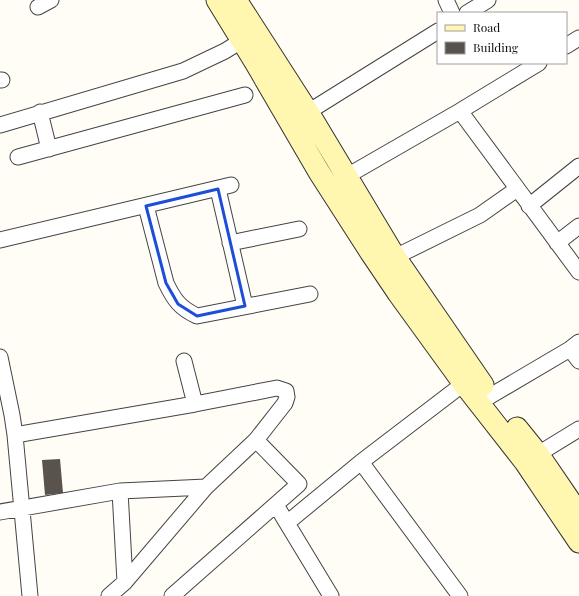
<svg xmlns="http://www.w3.org/2000/svg" width="579" height="596" viewBox="0 0 579 596" font-family="'Playfair Display',serif">
<rect width="100%" height="100%" fill="#fffdf5"/>
<path fill="#5a524d" d="M60,459L63,493L45,495L42,460Z"/>
<g fill="none" stroke-linecap="round" stroke-linejoin="round">
<g stroke="#444" stroke-width="17">
<path id="street" d="M446,0L452,13
M38,7L51,0
M467,13L488,0
M566,46L579,38
M0,80H2
M460,111L579,272
M40,112L49,149
M308,112L438,31
M0,125L183,71L225,51L241,41
M18,157L245,95
M347,176L460,111L539,63
M218,189L245,306
M146,206L166,283C174,300 180,308 197,316L310,294
M529,206L579,166
M0,240L231,185
M230,243L299,229
M557,243L579,226
M395,257L480,215L517,189
M570,349L579,361
M0,357L12,415L15,435L30,596
M184,361L195,404
M480,402L570,349L579,342
M15,435L195,404L277,388L286,391L287,397L285,403L256,440L206,487L125,582L109,596
M530,459L579,429
M120,491L125,582
M276,505L331,596
M0,512L120,491L206,487
M287,523L361,462
M172,596L299,484L256,440
M460,596L361,462L471,378"/>
</g>
<g stroke="#333" stroke-width="23">
<path id="secondary" d="M217,0L255,62L319,172L371,253L398,293L464,384L525,462L579,542
M236,0L308,112L395,257L483,385
M517,428L538,454L579,514"/>
</g>
<use href="#street" stroke="#fff" stroke-width="15"/>
<use href="#secondary" stroke="#fff6b0" stroke-width="21"/>
</g>
<path fill="none" stroke="#1d4ed8" stroke-width="3" stroke-linejoin="round" d="M218,189L245,306L197,316L178,304L166,283L146,206Z"/>
<rect x="437" y="12" width="130" height="52" fill="#ffffff" stroke="#a0a0a0"/>
<rect x="445" y="25" width="20" height="6" fill="#fff6b0" stroke="#a0a0a0"/>
<text x="473" y="32" font-size="12" fill="#111111">Road</text>
<rect x="445" y="42" width="20" height="12" fill="#5a524d" stroke="#a0a0a0"/>
<text x="473" y="52" font-size="12" fill="#111111">Building</text>
</svg>
